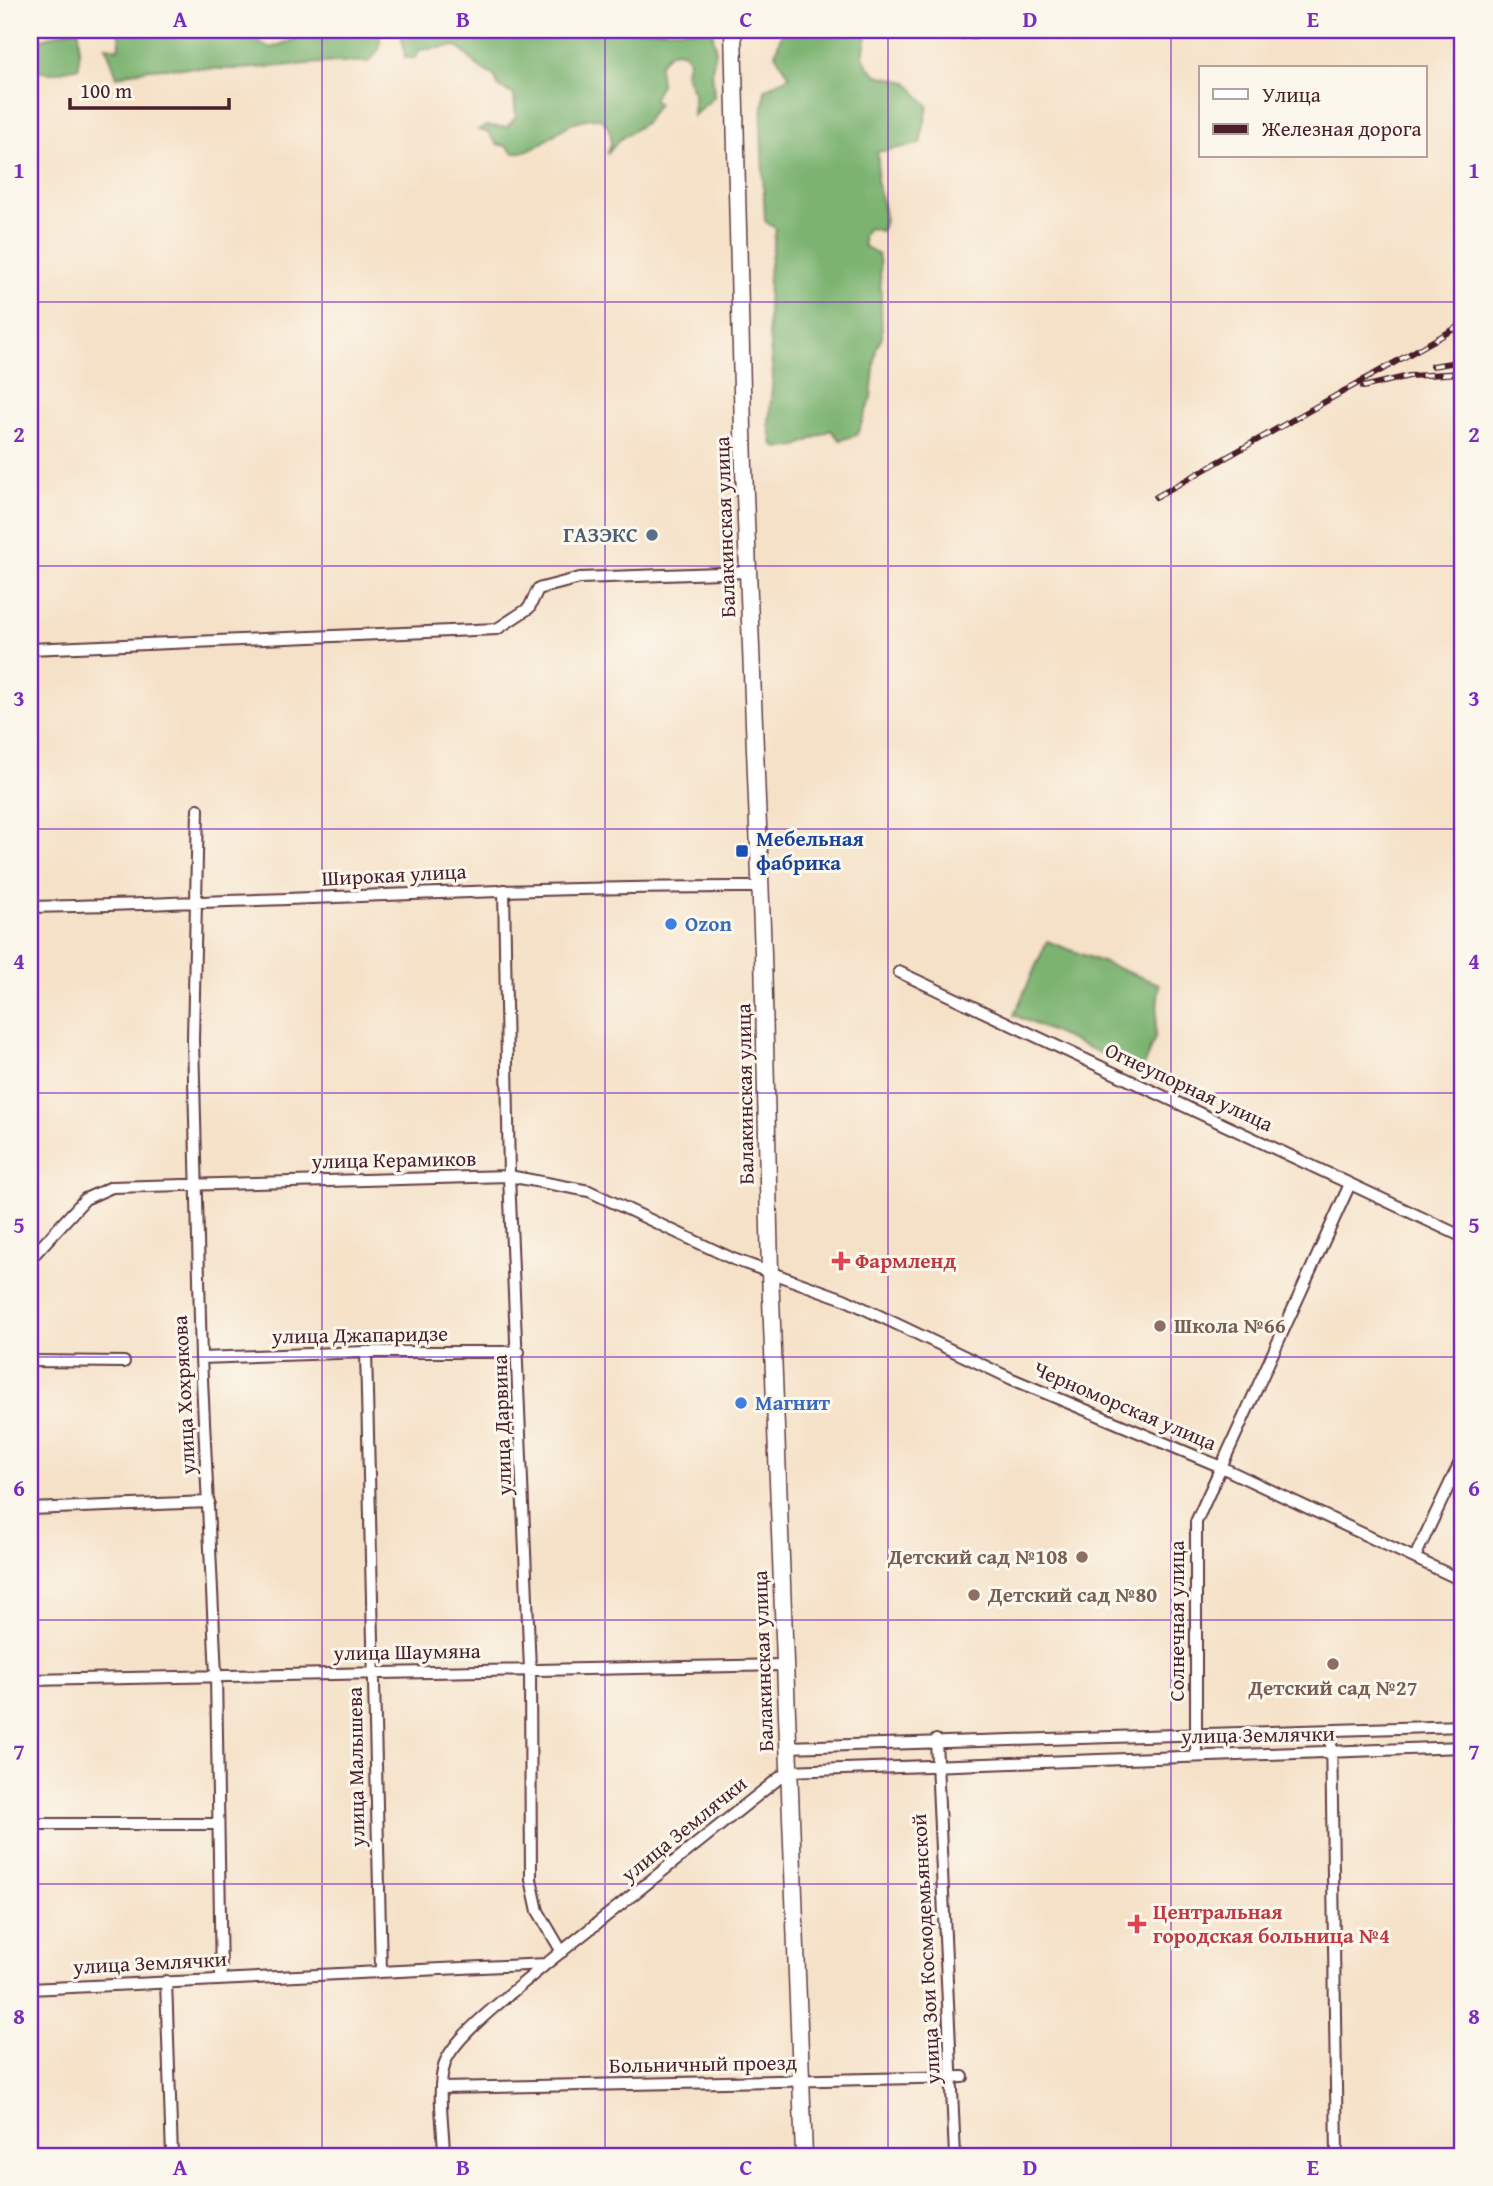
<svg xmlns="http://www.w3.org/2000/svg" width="1493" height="2186" viewBox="0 0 1493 2186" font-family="'Gentium Book Plus',serif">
<rect width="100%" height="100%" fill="#fbf7ec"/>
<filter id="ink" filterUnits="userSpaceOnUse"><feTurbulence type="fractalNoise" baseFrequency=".0143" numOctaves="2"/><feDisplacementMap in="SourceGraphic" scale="14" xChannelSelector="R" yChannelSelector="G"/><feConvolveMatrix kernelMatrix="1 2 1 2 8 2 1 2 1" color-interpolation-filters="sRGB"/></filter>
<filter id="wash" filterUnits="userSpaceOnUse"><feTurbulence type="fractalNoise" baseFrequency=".00686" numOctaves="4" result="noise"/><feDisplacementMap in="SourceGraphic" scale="28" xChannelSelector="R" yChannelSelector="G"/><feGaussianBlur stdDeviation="1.57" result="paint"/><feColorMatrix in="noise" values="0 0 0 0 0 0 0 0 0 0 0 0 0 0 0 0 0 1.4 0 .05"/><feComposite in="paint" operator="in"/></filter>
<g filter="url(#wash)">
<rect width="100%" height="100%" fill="#f5e1c7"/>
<path fill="#7bb371" stroke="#62694e" stroke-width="2" d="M70,30H79V67L52,73L30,71V43Z
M117,30H248L257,41L270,48L299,38L308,30H381L379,49L369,62C326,60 284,67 240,69C199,70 156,62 117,77L106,46L118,49L120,38Z
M401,30H712L716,51L712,69L714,97L693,116L694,93L685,73L689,60L685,53C670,48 667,54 659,66L661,84L653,100L658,103L646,122L619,140L607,154C614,141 612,127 600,118C560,116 548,151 514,153L506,146L497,144L488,132L478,130L486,126L507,127L516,117L514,95L498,86L494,75L482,70L457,46L419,50L416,58H405Z
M783,30H868L863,56L867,65L877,75L907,82L928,106L920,144L877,152C880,162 877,170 877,181C878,198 891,214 881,231L869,228L863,236L864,246L878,254L880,264L882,338L876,349L871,398L857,435L840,440L831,430L797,446L779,448L773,445L769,424L773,375L768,325L769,272L776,229L765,221L761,126L765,89L790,76L775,54Z
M1047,941L1159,984L1155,1038L1141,1071L1014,1015Z"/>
</g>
<g filter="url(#ink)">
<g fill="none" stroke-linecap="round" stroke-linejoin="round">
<g stroke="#643c42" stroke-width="14">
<path id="street" d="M30,649L497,629L529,608L538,589L580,578L748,572
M198,809L193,1040L201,1358L216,1675L221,1979
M504,890L509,1176L530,1669L531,1879L538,1911L562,1952
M30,907C274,902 517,886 761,887
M899,972L1463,1237
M30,1259L85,1199L112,1187L509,1176L589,1191L733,1259L844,1299L1012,1379L1219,1466L1463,1581
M366,1352L381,1970
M201,1358L366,1352H519
M30,1361L124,1362
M30,1509L209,1502
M1415,1557L1463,1456
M30,1680L784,1665
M1331,1732L1337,2156
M936,1740L955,2156
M787,1747L1463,1726
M1196,1756V1522L1350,1184
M30,1824H217
M166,1981L172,2156
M30,1989L546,1964L788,1771L1463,1747
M442,2088L963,2077
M444,2156C444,2128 436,2090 445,2063C455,2034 521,1986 546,1964"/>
</g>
<g stroke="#643c42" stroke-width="19">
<path id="secondary" d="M733,30L744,469L763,953L770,1272L804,2156"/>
</g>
<use href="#street" stroke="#fff" stroke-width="10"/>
<use href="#secondary" stroke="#fff" stroke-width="16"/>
<g stroke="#4a1f2b" stroke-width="6">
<path id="rail" d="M941,38L1063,30
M1432,366L1463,361
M1363,387L1409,376L1463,373
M1156,497L1463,324"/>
</g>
<use href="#rail" stroke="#fbf7ec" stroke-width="3.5" stroke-dasharray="10" stroke-linecap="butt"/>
</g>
</g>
<path fill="none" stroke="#7b2cbf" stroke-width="2" stroke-opacity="0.55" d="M322,30V2156M605,30V2156M888,30V2156M1171,30V2156M30,302H1463M30,566H1463M30,829H1463M30,1093H1463M30,1357H1463M30,1620H1463M30,1884H1463"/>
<circle fill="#5c6f8a" stroke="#fbf7ec" stroke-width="2.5" cx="652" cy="535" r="7"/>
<rect fill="#1a4fb4" stroke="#fbf7ec" stroke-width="2.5" x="735" y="844" width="14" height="14" rx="3.5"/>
<g fill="#3f7fe0" stroke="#fbf7ec" stroke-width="2.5">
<circle cx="671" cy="924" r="7"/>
<circle cx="741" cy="1403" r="7"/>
</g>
<g fill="#e0444e" stroke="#fbf7ec" stroke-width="2.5">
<path d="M837.5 1250.5h7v7h7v7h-7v7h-7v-7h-7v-7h7z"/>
<path d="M1133.5 1913.5h7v7h7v7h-7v7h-7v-7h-7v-7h7z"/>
</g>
<g fill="#8d6e63" stroke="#fbf7ec" stroke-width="2.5">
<circle cx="1160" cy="1326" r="7"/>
<circle cx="1082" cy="1557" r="7"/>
<circle cx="974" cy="1595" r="7"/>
<circle cx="1333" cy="1664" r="7"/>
</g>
<g text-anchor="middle" stroke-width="6" stroke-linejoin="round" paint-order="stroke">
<g font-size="21" fill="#4a1f2b" stroke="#fbf7ec">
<text transform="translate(725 527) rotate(-92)" y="7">Балакинская улица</text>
<text transform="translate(394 875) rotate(-3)" y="7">Широкая улица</text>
<text transform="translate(1189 1087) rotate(25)" y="7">Огнеупорная улица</text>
<text transform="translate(745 1094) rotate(-91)" y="7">Балакинская улица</text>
<text transform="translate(394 1160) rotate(-1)" y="7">улица Керамиков</text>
<text transform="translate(360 1335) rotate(-1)" y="7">улица Джапаридзе</text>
<text transform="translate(184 1395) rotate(-93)" y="7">улица Хохрякова</text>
<text transform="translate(1125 1406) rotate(23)" y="7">Черноморская улица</text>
<text transform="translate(502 1425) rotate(-92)" y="7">улица Дарвина</text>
<text transform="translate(1177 1621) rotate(-90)" y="7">Солнечная улица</text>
<text transform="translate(407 1652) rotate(-1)" y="7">улица Шаумяна</text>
<text transform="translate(763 1661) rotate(-92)" y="7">Балакинская улица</text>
<text transform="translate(1258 1735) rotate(-1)" y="7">улица Землячки</text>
<text transform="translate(356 1767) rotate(-91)" y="7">улица Малышева</text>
<text transform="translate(684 1829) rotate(-39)" y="7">улица Землячки</text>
<text transform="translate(926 1949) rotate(-93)" y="7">улица Зои Космодемьянской</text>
<text transform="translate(150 1963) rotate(-3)" y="7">улица Землячки</text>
<text transform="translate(703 2064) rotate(-1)" y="7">Больничный проезд</text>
</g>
<g font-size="21" font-weight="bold" fill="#4e5e75" stroke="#fbf7ec" text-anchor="end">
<text x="638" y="542">ГАЗЭКС</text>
</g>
<g font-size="21" font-weight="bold" fill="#164399" stroke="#fbf7ec" text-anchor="start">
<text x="756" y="846">Мебельная<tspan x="756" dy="24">фабрика</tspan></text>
</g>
<g font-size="21" font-weight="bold" fill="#366cbe" stroke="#fbf7ec" text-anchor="start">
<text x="685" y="931">Ozon</text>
<text x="755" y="1410">Магнит</text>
</g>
<g font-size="21" font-weight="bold" fill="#be3a42" stroke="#fbf7ec" text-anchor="start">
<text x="855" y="1268">Фармленд</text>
<text x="1153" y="1919">Центральная<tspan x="1153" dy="24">городская больница №4</tspan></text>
</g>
<g font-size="21" font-weight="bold" fill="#785e54" stroke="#fbf7ec" text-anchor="start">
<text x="1174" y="1333">Школа №66</text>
<text x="1068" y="1564" text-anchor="end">Детский сад №108</text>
<text x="988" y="1602">Детский сад №80</text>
<text x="1333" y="1695" text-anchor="middle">Детский сад №27</text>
</g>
</g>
<rect width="1493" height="2186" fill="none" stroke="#fbf7ec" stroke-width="77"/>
<rect x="1199" y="66" width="228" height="91" fill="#fbf7ec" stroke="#b4a19f" stroke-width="2"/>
<rect x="1213" y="89" width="35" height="10" fill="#ffffff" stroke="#b4a19f" stroke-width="2"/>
<text x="1262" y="102" font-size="21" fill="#4a1f2b">Улица</text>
<rect x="1213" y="124" width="35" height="10" fill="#4a1f2b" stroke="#b4a19f" stroke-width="2"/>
<text x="1262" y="136" font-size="21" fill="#4a1f2b">Железная дорога</text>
<path d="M70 98v10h159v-10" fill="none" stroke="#4a1f2b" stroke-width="3.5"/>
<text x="80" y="98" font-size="21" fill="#4a1f2b" stroke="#fbf7ec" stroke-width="5" paint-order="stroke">100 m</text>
<rect x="38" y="38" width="1416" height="2110" fill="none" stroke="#7b2cbf" stroke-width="2.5"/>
<g font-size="23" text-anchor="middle" font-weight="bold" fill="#7b2cbf">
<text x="180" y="27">A</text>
<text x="463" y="27">B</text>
<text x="746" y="27">C</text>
<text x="1030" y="27">D</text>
<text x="1313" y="27">E</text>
<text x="19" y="178">1</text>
<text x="1474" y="178">1</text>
<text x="19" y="442">2</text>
<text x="1474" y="442">2</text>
<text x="19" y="706">3</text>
<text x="1474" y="706">3</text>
<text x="19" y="969">4</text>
<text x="1474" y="969">4</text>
<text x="19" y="1233">5</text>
<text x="1474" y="1233">5</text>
<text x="19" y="1496">6</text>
<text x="1474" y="1496">6</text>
<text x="19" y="1760">7</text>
<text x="1474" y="1760">7</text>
<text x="19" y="2024">8</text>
<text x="1474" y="2024">8</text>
<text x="180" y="2175">A</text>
<text x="463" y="2175">B</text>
<text x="746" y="2175">C</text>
<text x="1030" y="2175">D</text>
<text x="1313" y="2175">E</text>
</g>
</svg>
